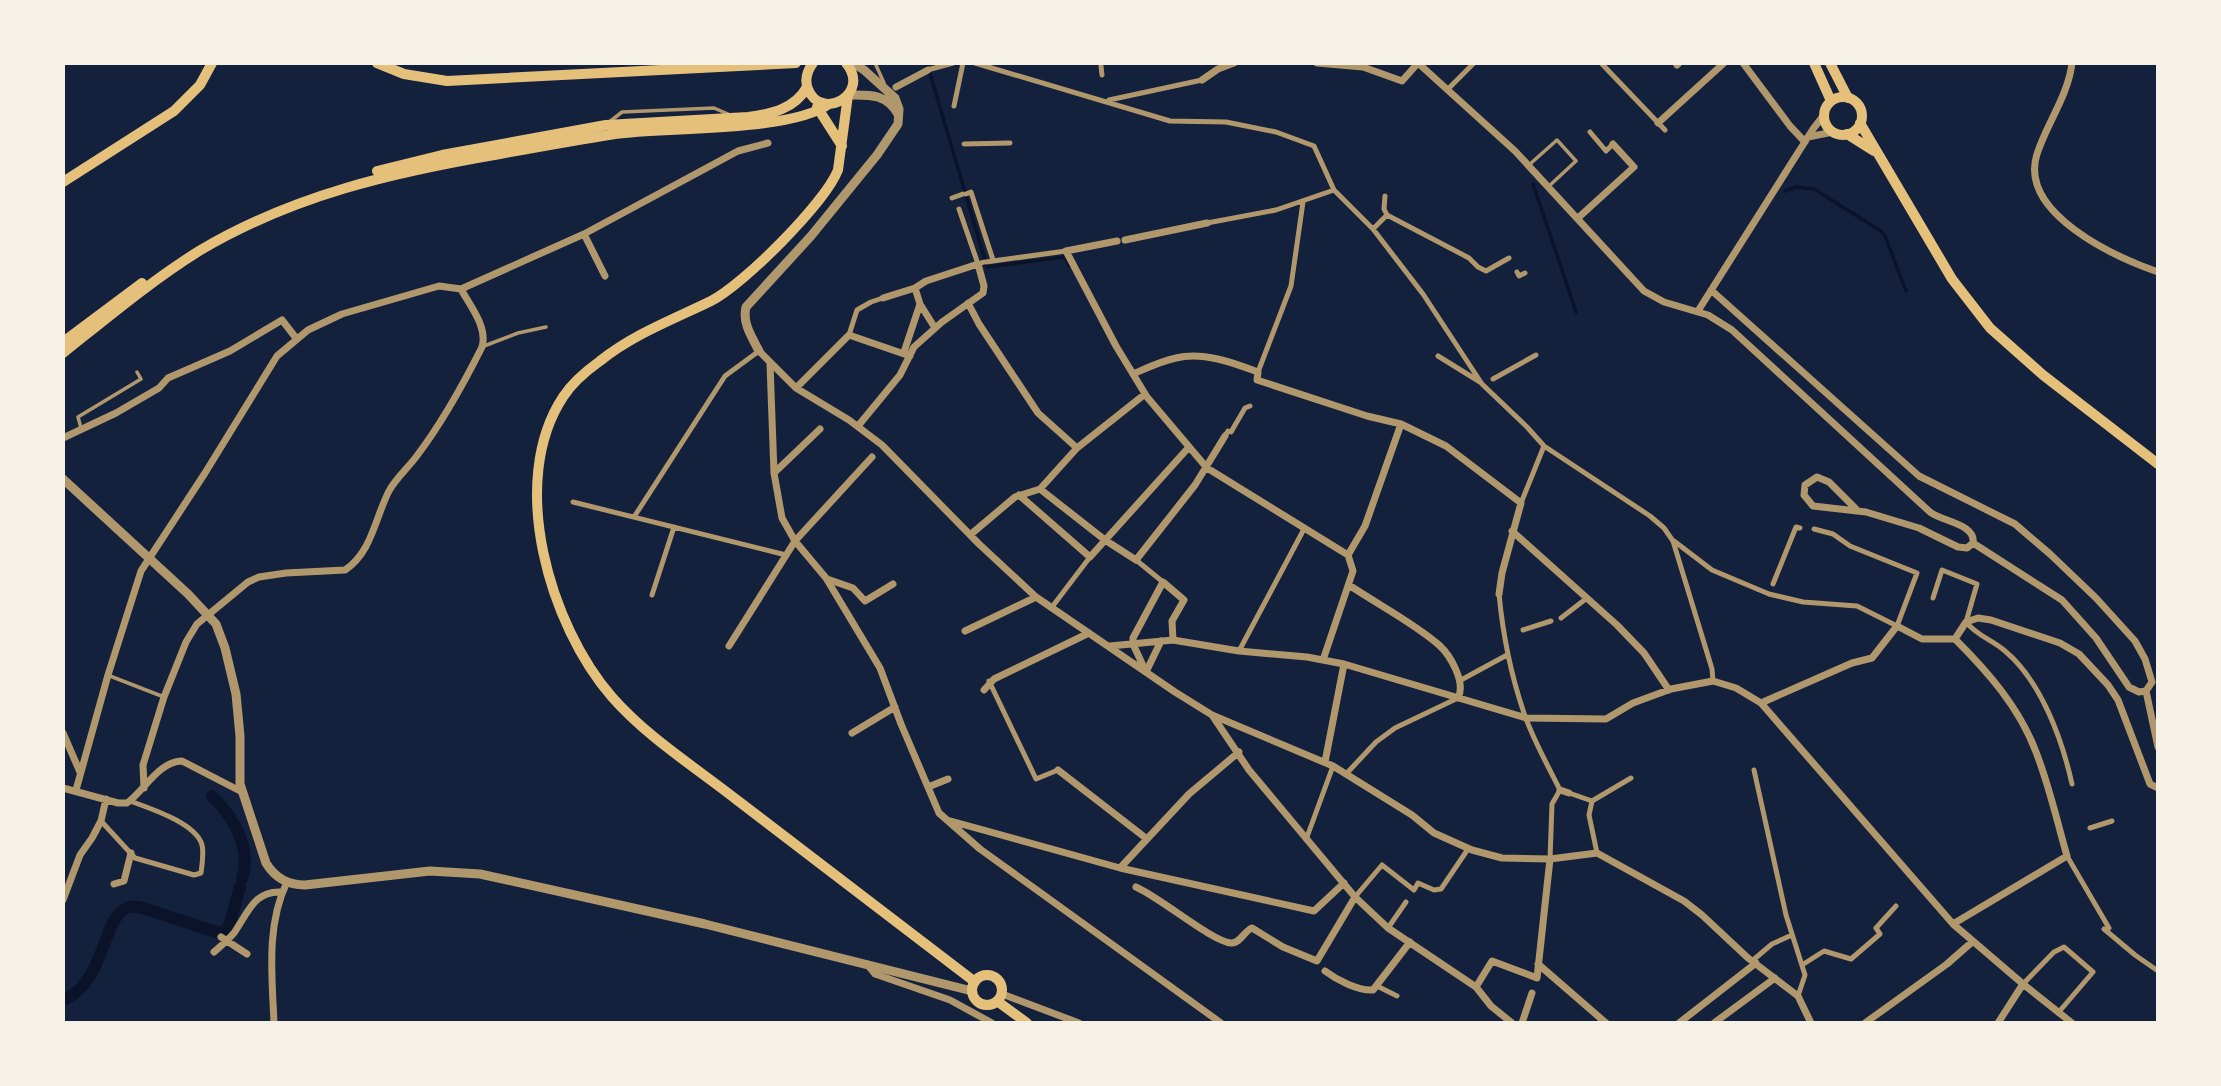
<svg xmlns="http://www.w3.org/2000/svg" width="2221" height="1086" viewBox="0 0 2221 1086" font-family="Lato,sans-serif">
<rect width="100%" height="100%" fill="#14213d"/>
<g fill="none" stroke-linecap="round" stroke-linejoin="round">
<path stroke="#0b132b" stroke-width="3.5" d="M927,63L987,267L1065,257L1069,266
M1533,184L1576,312
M1785,191L1796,187L1814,189L1881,231L1885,236L1906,291"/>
<path stroke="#0b132b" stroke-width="12" d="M212,796C233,816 252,849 242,878
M66,999C105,979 102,921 126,908C132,905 137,907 143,908L222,934L229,926L240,887"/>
<path stroke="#b1986c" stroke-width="3.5" d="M875,63L884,83
M608,123L622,112L714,108L728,114
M1530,164L1557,140L1576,161L1548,187
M484,346L518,333L546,327
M81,428L78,417L141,379L137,372
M110,676L164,697"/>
<path stroke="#b1986c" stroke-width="5" d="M975,63L1170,121L1226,122L1276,132L1314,146L1334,190L1373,229L1423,294L1482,384L1527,427L1544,446L1650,516L1664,528L1673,541L1712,669L1713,681
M1601,63L1665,130
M1101,66L1102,75
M931,69L953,63
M1447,90L1474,63
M1109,100L1202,80
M954,106L963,63
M1590,132L1606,151L1613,144
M964,144L1010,143
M966,194L971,192L993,260
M1385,196L1384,209L1387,215
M952,198L963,194
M959,209L978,264L984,262
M1207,223L1276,210L1334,190
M1373,229L1387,215L1469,258L1478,267L1486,271L1509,258
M986,262L1066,251
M1517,272L1519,276L1525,273
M849,335L857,310L871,302L883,298
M1438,356L1480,382
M1258,372L1291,286L1303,202
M1493,379L1536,355
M1225,436L1228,431L1231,432L1245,408L1250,406
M573,502L786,555
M1521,503L1544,446
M634,517L725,376L759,351
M1674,541L1712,570L1769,594L1803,602L1857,606L1897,626L1917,573L1850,546L1833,534L1814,529
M1136,560L1163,582
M1773,584L1796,527L1800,528
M1499,594C1503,636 1511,676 1525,716C1534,741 1548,766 1560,790L1552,804L1550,859
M652,595L674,527
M1933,598L1942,570L1977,584L1966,622C1976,635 1992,640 2005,651C2041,681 2062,739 2072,784
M1052,607L1090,557
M1561,618L1587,598
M1523,630L1551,621
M1239,651L1304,529
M1461,680L1507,655
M989,681L1036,779L1058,770
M1754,770L1786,915L1805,975L1798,996
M1347,773L1376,742L1395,728L1458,698
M1569,793L1592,801L1631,778
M1592,801L1589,815L1597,853
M101,821L135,858L194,875L201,873C202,865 204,852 202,845C196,823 149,808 130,801
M2090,828L2112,821
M1307,837L1333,766
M2067,856L2109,928
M1355,897L1382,865L1414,890L1418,883L1434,890L1441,889L1468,849
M1388,928L1406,902
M2104,929L2135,955L2158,971
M1752,961L1772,944L1792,935
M1802,965L1824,951L1851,959L1880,934L1876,928L1896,906
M2023,984L2054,952L2064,947L2093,972L2058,1013
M1377,986L1397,996"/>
<path stroke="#b1986c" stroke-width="7" d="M1317,63L1363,67L1402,81L1418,63
M1418,63L1515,151L1644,291L1664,302L1708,315L1732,330L1930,512C1943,522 1976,524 1973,543
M1743,63L1790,126L1805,142
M2072,63C2068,96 2047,123 2037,154C2018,213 2115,257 2158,272
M1677,65L1679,63
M1202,80L1218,69L1234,63
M896,87L928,70
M1658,123L1724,63
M1808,137L1833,132
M1578,218L1634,167L1613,144
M584,234L605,276
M1125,240L1207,223
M1117,241L1066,251L1116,346L1147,397L1207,468L1348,555L1353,571L1323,660
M461,289L584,234L738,151L768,143
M1711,290L1919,476L2015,524L2050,554L2096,598L2135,641L2145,659L2152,682L2146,691L2158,747
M883,298L915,288
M968,303L979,324L1038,413L1077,448
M1698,311L1813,129L1824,115
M759,351L796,388L849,420L882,445L979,544L1036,597L1175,692L1212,715L1333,766L1412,815L1434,833L1472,850L1502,858L1550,859L1597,853L1684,901L1702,915L1748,958L1798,996L1811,1023
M904,352L920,304
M770,364L774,473L782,518L795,541L826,578L880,668L901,724L939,813L980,849L1221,1023
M1133,374C1147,368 1161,361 1176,358C1202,351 1234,363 1258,372L1257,380L1367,416L1401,424L1446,446L1521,503L1502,573L1499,594
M796,388L849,335L910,356
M858,426L900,375L914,347L942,322L983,293L984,286L978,264L926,281L915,288L920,304L935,328
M63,438L116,413L159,388L168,378L230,351L282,320L296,338
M774,473L820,429
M1040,489L1105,540L1136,560L1195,485L1225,436
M1019,495L1090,557L1189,447
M1856,509L1829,482L1817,477L1805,485L1804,495L1813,506L1866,512L1919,528L1958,547L1967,548L1973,543
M1512,531L1617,625L1644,653L1669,690
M970,535L1015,497L1040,489L1077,448L1145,394
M1973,543L2062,600L2096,638L2129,687L2139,692L2146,691
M1348,555L1365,526L1401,424
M827,579L853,588L865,601L893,584
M1349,585C1377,604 1414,623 1439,645C1451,656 1466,683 1458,698
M965,631L1036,597
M729,646L795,541L872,457
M1110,646L1173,640L1239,651L1307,657L1344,664L1526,718L1606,719L1633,703L1671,689L1713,681L1736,688L1761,703L1953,924L2023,984L2072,1023
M1145,670L1133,644V638L1163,582L1184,600L1172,621L1173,640
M1146,672L1161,641
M984,690L994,679L1089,633
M1761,703L1852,663L1872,658L1897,626L1922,639H1955L1966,622L1978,618L1991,620L2060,643L2079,654L2108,685L2118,700L2150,784L2158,788
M1212,715L1249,770L1355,897L1388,928L1476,987L1491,1006L1512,1023
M63,733L80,772
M852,733L895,707
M1325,762L1344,664
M1058,770L1147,839
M928,787L948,779
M63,788L118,803H127C145,790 158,762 182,761L242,792
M144,788L143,765L164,697L186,642L197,624L248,582L259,577L286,573L345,570C372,552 375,518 389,491C396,478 407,469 416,457C442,423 463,385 482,347C488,327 470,306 461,289
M76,790L108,675L141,571L205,473L277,356L308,330L342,314L439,286L461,289
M1560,790L1569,793
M947,820L1120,868L1314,911L1344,883
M1120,868L1189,794L1239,752
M114,884L124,881L131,853
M1136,887C1161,898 1211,941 1231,943C1240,944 1244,931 1252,928L1283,947L1317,961L1355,897
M63,900L80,855L92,838L101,821L106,799
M1953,924L2067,856C2057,821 2049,785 2036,752C2019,707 1988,672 1955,639
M221,937L247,954
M214,952C221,946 228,940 234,933C248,913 254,890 282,892
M867,964L875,974L950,1000L992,1023
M1538,964L1606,1023
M1325,971C1337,980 1358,991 1373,990L1410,942
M1476,987L1492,961L1537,978L1550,859
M1002,994L1079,1023
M274,1023C272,976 266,925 287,882
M1522,1023L1532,993
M1679,1023L1756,963
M1714,1023L1775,978
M1865,1023L1947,964L1972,942
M1998,1023L2023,984"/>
<path stroke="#b1986c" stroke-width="9" d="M848,95C869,95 886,93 898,114
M759,351C752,337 742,323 746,307L811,236L877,155L898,124L899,109L895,98L864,70L853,63
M63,479L188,594L216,624L225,648L236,694L240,736V784L266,863C275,878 288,885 305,885L430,871L480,874L705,924L972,991"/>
<path stroke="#e5c07b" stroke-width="10" d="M63,182L174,111L200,85L212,63"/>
<path stroke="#e5c07b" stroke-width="10" d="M377,63L404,74L447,81L796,63
M813,63C807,71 804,79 808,89C821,122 872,94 846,63
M1814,63L1831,101
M1830,63L1848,98
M848,95L838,170C825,203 743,285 711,301C672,320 634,334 600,361C586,371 572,383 563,397C507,482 550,626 612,697C647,737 695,767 737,800C816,860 895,921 975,982
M1824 116a19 19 0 1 1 38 0a19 19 0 1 1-38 0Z
M817,107L842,146
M1860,123L1952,279L1990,328L2043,375L2158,464
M1847,134L1874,151
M377,171L442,155L606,125L748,117C771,114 795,109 807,87
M63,342L142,283
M63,353C107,318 151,281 199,251C293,195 394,172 500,154C538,147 577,140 615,134C666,127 791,132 829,104
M972 990a15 15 0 1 1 30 0a15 15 0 1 1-30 0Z
M997,1001L1027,1023"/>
</g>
<rect width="2221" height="1086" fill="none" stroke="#f6f1e7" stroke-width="130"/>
</svg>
